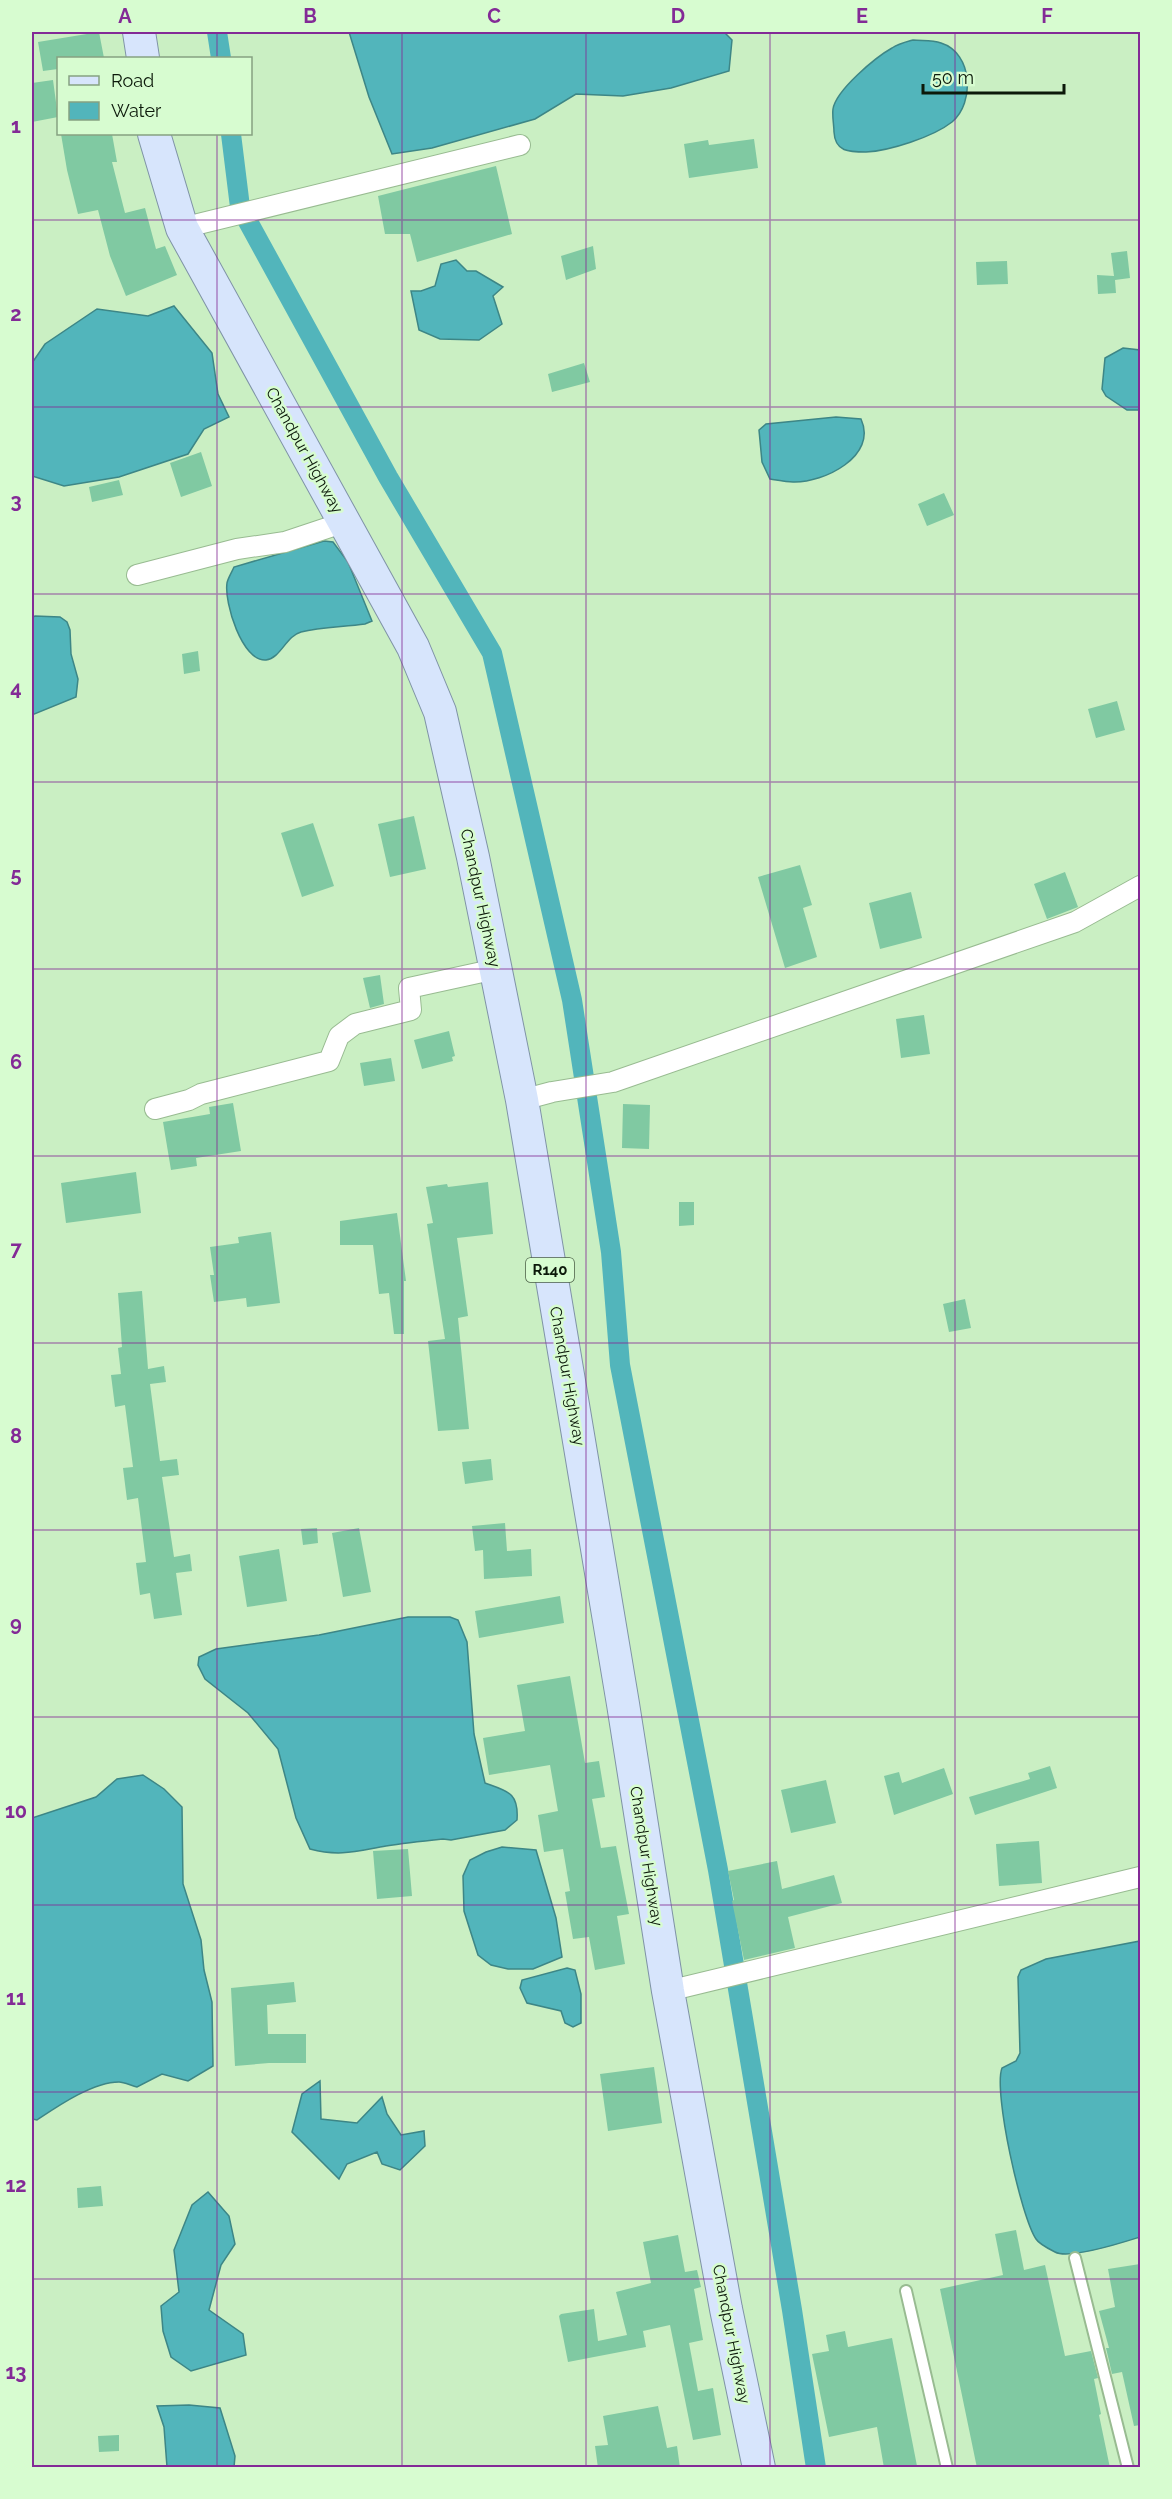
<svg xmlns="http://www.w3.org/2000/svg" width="1172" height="2499" viewBox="0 0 1172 2499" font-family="Raleway,sans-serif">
<rect width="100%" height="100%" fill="#caefc3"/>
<path fill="#52b5bb" stroke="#3d8686" stroke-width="1.5" d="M349,32H724L732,40L729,71L671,88L623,96L576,94L535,119L432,148L392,154L369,97Z
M913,40C922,41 932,40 941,43C973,53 975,103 952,122C933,137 889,151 866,152C849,152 835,152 834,132C834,125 832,116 833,109C836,90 876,57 892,48C898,44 906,42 913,40Z
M456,260L467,271H476L503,287L493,296L502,324L479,340L440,339L419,330L411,291H421L435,286L441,264Z
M174,306L212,353L218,394L229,417L204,429L188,454L119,477L64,486L32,476V363L45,344L97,309L148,316Z
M1123,348L1140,350V410H1127L1106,396L1102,389L1105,358Z
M836,417L861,419C878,456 824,483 793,482C785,482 777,480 770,479L762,462L759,430L766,424Z
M324,541L333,542L348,562L372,621L365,624C344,627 321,627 301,632C286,636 281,658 266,660C242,662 224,602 227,583C228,578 232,572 234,567Z
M35,616L60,617L67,622L70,630L71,654L78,679L76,697L32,715V618Z
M408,1617H450L458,1620L467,1642L474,1734L485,1783C507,1791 519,1792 517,1820L505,1830L451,1840L443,1839C424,1841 405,1843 386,1846C357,1851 340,1857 310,1849L296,1818L278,1749L248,1713L205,1679L198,1665L199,1657L216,1649L319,1635Z
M143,1775L164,1789L182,1807L183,1884L201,1940L204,1970L212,2002L213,2066L188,2081L162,2074L137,2087C132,2086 124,2082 119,2082C93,2082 58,2106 37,2120L32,2119V1818L96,1797L117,1779Z
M502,1847L536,1850L556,1918L562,1957L533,1969H508L491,1965L478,1955L464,1911L463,1876L470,1860L486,1852Z
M1140,1941V2237C1124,2242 1070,2260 1055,2252C1049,2249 1039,2244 1036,2239C1021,2217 993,2091 1002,2068L1016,2061L1020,2053L1018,1977L1021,1970L1046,1959Z
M567,1968L575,1970L581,1994V2023L573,2027L565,2023L561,2011L527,2003L520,1988L522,1980Z
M320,2081L321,2119L357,2123L382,2097L387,2114L401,2135L424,2131L425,2146L400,2170L382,2164L377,2152L347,2164L339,2179L292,2132L302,2094Z
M208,2192L229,2216L235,2244L221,2265L209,2310L243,2334L246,2355L191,2371L171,2357L163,2331L161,2306L179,2292L174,2250L192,2205Z
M189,2405L220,2408L235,2456L234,2467H167L164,2427L157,2406Z"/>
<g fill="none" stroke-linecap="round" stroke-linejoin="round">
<path stroke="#52b5bb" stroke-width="20" d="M217,32L221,58
M231,134L240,207L388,477L492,653L572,1000L611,1252L620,1365L718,1870L792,2310L816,2468"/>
</g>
<path fill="#80c9a2" d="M99,32L104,58H58V69L43,71L38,42Z
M53,80L58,117L32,122V83Z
M61,134H112L117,162H112L125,213L145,208L156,249L165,246L177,275L126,296L110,256L98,210L78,214L67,170Z
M754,139L758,168L689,178L684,144L708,140L709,145Z
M496,166L512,234L417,262L410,234H385L378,196Z
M593,246L596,269L566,280L561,256Z
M1127,251L1130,278L1115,280L1116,293L1098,294L1097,275L1114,276L1111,253Z
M1007,261L1008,284L977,285L976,262Z
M584,363L590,382L552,392L548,374Z
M201,452L212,486L181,497L170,463Z
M119,480L123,495L92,502L89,487Z
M944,493L954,515L927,526L918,504Z
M198,651L200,671L184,674L182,654Z
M1117,701L1125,730L1096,738L1088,709Z
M414,816L426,869L390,877L378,824Z
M313,823L334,886L302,897L281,833Z
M800,865L812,905L803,908L817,957L785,968L758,877Z
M1065,872L1078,907L1047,919L1034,884Z
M911,892L922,938L880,949L869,903Z
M380,975L384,1004L370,1008L363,978Z
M924,1015L930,1054L901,1058L896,1019Z
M449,1031L455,1056L452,1057L453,1061L422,1069L414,1040Z
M391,1058L395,1081L364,1086L360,1063Z
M233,1103L241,1151L196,1158L197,1166L171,1170L163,1122L210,1114L209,1107Z
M623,1104L650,1105L649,1149L622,1148Z
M136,1172L141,1213L66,1223L61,1183Z
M488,1182L493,1234L457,1238L468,1316L458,1318L469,1429L438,1431L428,1341L445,1339L427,1224L433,1223L426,1187L447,1184L448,1187Z
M679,1202H694V1225L679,1226Z
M397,1213L406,1281H404V1334H394L389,1293L379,1294L373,1245H340V1221Z
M271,1232L280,1303L247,1307L246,1298L214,1302L210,1275H214L210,1247L239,1243L238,1237Z
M142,1291L148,1369L164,1366L166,1382L150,1384L160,1461L177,1459L179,1475L162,1477L174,1557L190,1554L192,1571L176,1573L182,1615L154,1619L150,1593L140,1595L136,1563L146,1562L138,1498L127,1500L123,1468L133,1467L125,1405L115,1407L111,1375L121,1374L118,1348L122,1347L118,1293Z
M965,1299L971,1328L949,1332L943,1304Z
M491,1459L493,1480L465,1484L462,1462Z
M505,1523L507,1551L531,1549L532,1576L484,1579L483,1550L475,1551L472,1526Z
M317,1528L318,1543L303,1545L301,1529Z
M359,1528L371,1592L343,1597L332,1533Z
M279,1549L287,1601L247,1607L239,1556Z
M560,1596L564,1623L479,1638L475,1611Z
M570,1676L585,1763L599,1761L605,1797L592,1799L601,1848L616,1846L629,1914L617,1916L625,1964L595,1970L589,1937L573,1939L565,1892L570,1891L563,1849L544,1852L538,1815L558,1811L550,1765L489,1775L483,1738L525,1731L517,1685Z
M1050,1766L1057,1788L975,1815L969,1797L1030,1779L1028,1773Z
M944,1768L953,1794L894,1815L884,1776L899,1772L902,1783Z
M826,1780L836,1823L791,1833L781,1790Z
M1039,1841L1042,1883L999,1886L996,1844Z
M408,1849L412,1896L377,1899L373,1851Z
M777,1861L782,1889L834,1875L842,1903L788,1917L795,1948L744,1960L732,1901L734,1900L728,1871Z
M294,1982L296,2002L267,2005L268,2034H306V2063H269L235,2066L231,1988Z
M654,2067L662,2123L608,2131L600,2074Z
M101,2186L103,2206L78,2208L77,2188Z
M1016,2230L1024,2270L1045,2265L1065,2356L1091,2351L1098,2378L1094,2379L1101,2414L1099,2415L1110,2468H977L940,2289L1003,2275L995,2234Z
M678,2235L685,2272L697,2270L701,2287L694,2289L703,2340L689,2343L698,2391L713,2388L721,2435L693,2440L670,2325L643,2331L646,2347L568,2362L559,2316L561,2314L594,2309L598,2341L627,2335L616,2292L651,2283L643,2242Z
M1140,2264V2425L1134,2426L1122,2372L1112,2374L1106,2348H1109L1099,2311L1115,2307L1108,2269Z
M845,2331L848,2347L892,2338L917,2466L884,2468L877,2427L829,2437L812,2354L829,2351L826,2335Z
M658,2406L667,2448L677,2446L680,2468H598L595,2446L608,2445L603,2416Z
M119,2435V2451L99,2452L98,2436Z"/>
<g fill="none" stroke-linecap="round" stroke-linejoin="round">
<g stroke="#98bb91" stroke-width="14">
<path id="lane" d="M1075,2258L1128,2468
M906,2291L947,2468"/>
</g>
<g stroke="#98bb91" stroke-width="22">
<path id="street" d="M182,228L520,145
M137,575L237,549L285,542L345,522
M522,1100L552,1092L613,1082L1075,922L1140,886
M155,1109L189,1100L201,1094L329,1061L339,1036L355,1024L411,1010L409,988L496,969
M668,1991L1140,1877"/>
</g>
<g stroke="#7f93a6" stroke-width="34">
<path id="primary" d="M139,32L143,58
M154,134L182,228L413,647L440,712L473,857L522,1100L623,1704L668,1991L726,2309L759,2468"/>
</g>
<use href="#lane" stroke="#fff" stroke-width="10"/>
<use href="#street" stroke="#fff" stroke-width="20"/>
<use href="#primary" stroke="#d7e5fc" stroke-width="32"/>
</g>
<path fill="none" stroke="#832a96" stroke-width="1.5" stroke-opacity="0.55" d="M217,32V58M402,32V2468M586,32V2468M770,32V2468M955,32V2468M217,134V2468M32,220H1140M32,407H1140M32,594H1140M32,782H1140M32,969H1140M32,1156H1140M32,1343H1140M32,1530H1140M32,1717H1140M32,1905H1140M32,2092H1140M32,2279H1140"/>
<g text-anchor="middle" stroke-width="5" stroke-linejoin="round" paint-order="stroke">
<rect fill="#d7fcd0" stroke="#495d45" stroke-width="1.5" x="526" y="1258" width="48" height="24" rx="4.5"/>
<g font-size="15" font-weight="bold" fill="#0c190a">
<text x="550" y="1275">R140</text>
</g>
<g font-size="16" fill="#0c190a" stroke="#d7fcd0">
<text transform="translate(305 450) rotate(61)" y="6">Chandpur Highway</text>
<text transform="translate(481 898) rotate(78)" y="6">Chandpur Highway</text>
<text transform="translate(568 1376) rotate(80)" y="6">Chandpur Highway</text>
<text transform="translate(647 1856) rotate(81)" y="6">Chandpur Highway</text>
<text transform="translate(732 2334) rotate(79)" y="6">Chandpur Highway</text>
</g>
</g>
<rect width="1172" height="2499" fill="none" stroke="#d7fcd0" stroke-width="66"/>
<rect x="57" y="57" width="195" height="78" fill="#d7fcd0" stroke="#86a181" stroke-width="1.5"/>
<rect x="69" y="76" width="30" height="9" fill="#d7e5fc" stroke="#86a181" stroke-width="1.5"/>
<text x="111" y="87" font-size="18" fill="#0c190a">Road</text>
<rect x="69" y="102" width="30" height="18" fill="#52b5bb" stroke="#86a181" stroke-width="1.5"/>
<text x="111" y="117" font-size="18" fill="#0c190a">Water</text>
<path d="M923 84v9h141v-9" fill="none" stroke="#0c190a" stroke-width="3"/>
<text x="932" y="84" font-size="18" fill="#0c190a" stroke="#d7fcd0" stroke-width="4.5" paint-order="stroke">50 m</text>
<rect x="33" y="33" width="1106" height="2433" fill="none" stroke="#832a96" stroke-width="2"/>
<g font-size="20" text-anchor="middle" font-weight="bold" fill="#832a96">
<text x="125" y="23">A</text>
<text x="310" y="23">B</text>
<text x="494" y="23">C</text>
<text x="678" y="23">D</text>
<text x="862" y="23">E</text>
<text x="1047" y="23">F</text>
<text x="16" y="133">1</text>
<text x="16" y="321">2</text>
<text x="16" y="508">3</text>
<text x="16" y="695">4</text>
<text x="16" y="882">5</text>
<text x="16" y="1069">6</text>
<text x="16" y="1256">7</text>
<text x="16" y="1443">8</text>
<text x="16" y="1631">9</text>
<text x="16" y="1818">10</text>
<text x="16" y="2005">11</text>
<text x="16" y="2192">12</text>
<text x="16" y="2379">13</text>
</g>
</svg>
